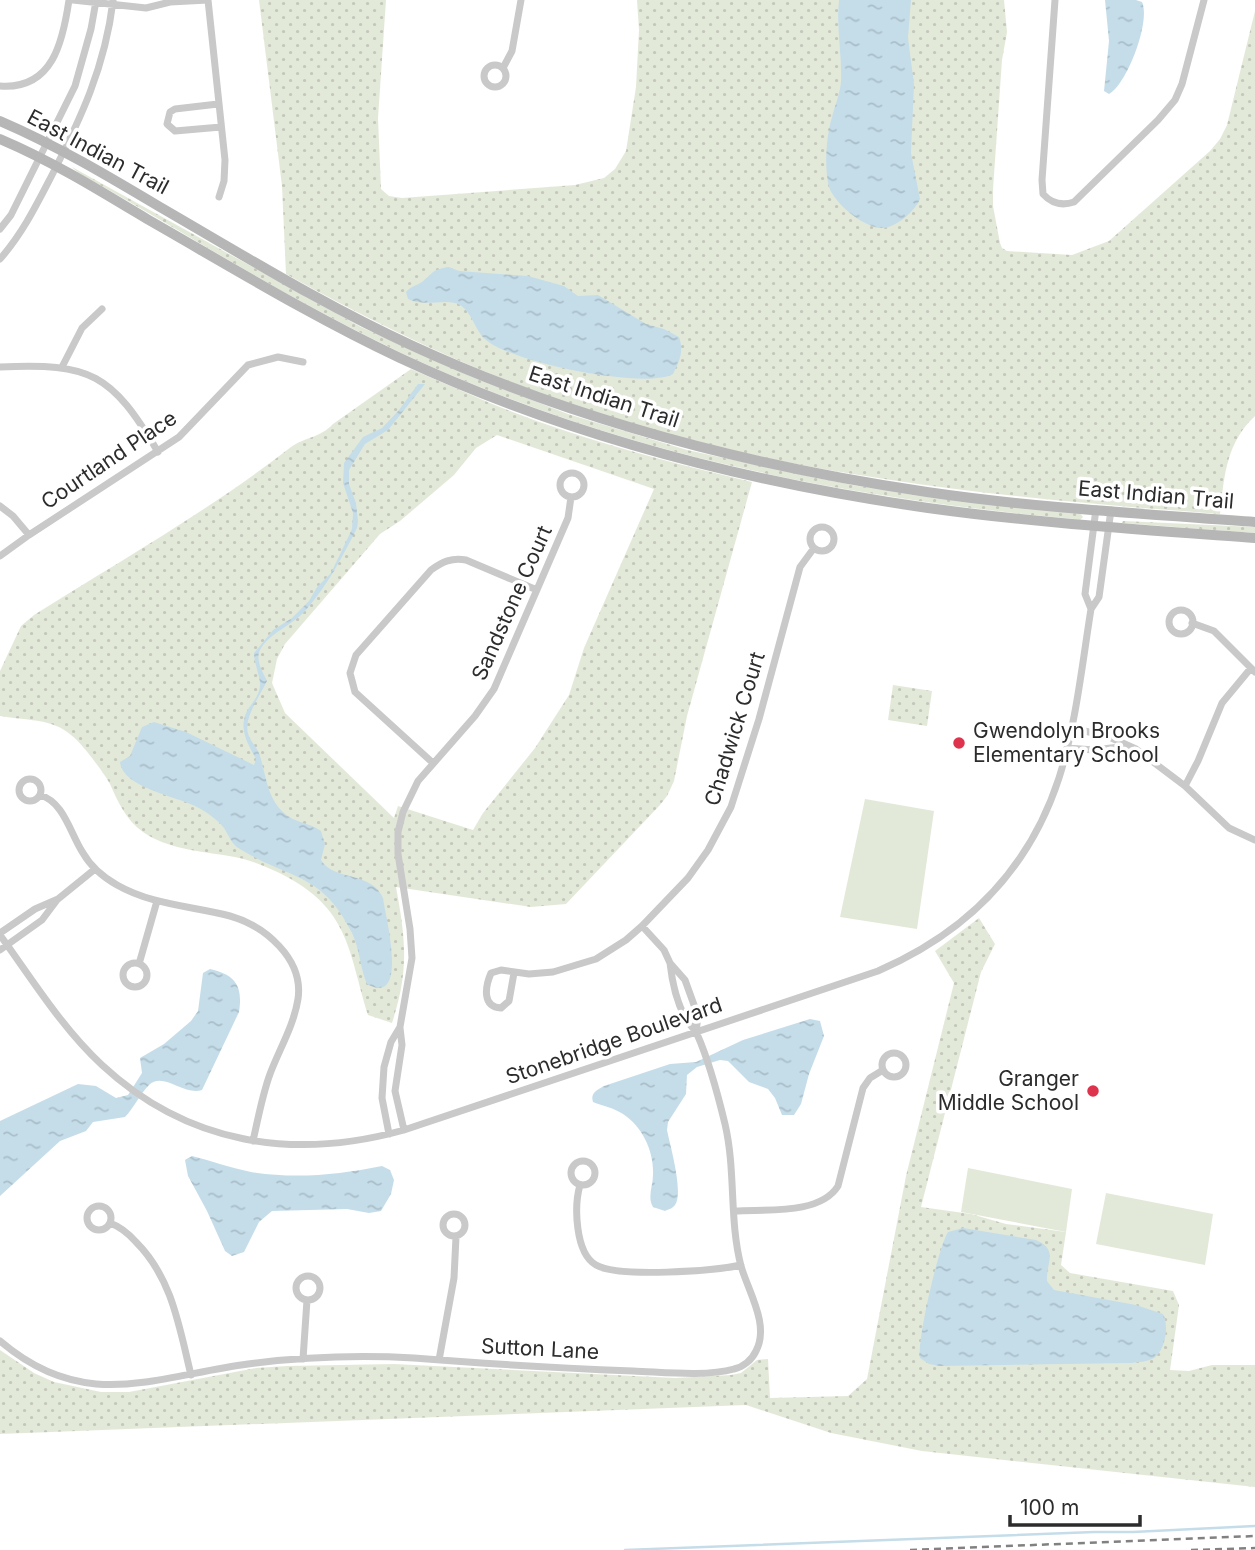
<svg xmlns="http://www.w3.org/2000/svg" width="1255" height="1550" viewBox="0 0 1255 1550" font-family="Inter,sans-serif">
<defs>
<pattern id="grass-dots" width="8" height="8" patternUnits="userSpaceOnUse" patternTransform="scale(1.75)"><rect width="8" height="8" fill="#e3e9d9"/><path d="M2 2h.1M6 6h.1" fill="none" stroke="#c3c8ba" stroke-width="1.8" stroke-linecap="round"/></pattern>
<pattern id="water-ripples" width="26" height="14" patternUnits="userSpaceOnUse" patternTransform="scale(1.75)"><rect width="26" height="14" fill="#c5dde9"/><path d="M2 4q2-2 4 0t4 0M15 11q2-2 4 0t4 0" fill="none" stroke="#a9bec8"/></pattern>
</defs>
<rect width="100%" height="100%" fill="#fff"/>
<path fill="url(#grass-dots)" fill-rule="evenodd" d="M259,0H386L378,118L381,189L389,196L402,198L575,185L604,178L615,169L626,151L636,87L639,30L637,0H1004L1007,32L1002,60L993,189V206L1000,243L1002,248L1007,251L1072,255L1109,241L1210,151L1220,139L1227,125L1255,11V416C1226,443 1224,477 1220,514C1023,499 825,481 635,425C513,389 396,336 286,274L282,186Z
M72,167L361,327L470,376L568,414L687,450L817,478L858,486L1080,513L1083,517L1080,520L1074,519C875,501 677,465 490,391C389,352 294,299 201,244C170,226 139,207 107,189C97,183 79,175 72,167Z
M411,369C437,380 464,392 490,403C575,438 664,461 752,482L687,716L674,781L667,796L660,805L566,904L531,907L396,887C406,941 409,971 392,1023L368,1015C349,954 350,912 289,878C270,868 250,859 229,856C200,851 167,849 143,832C126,820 118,802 110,784C105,775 98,766 92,758C62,717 46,723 0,716V671L21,626L34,615C120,561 210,510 291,447C305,437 320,438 333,424ZM497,435L654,489L584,648L569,695L535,748L483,813L473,830L398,806L394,818L285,713L272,683L277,659L285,644L380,534L400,521L454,475L476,448Z
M1123,521L1255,527V533L1122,523Z
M893,685L932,691L927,726L888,720Z
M979,918L995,944L981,972L921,1207L971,1214L1006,1224L1066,1232L1061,1265L1070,1273L1173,1291L1179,1305L1170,1370L1189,1371L1212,1365H1255V1487L922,1451L831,1433L746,1405L0,1434V1350L34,1373L54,1382L101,1392H129L256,1368L287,1366L394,1364L675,1378L731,1375L741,1373L757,1360L768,1359L770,1398L848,1396L867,1379L906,1176L954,983L935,951Z"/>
<path fill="#e3e9d9" d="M865,799L934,811L917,929L840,917Z
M968,1168L1072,1189L1066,1232L961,1212Z
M1106,1193L1213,1214L1205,1265L1096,1244Z"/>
<path fill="url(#water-ripples)" d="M839,0H911L908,38L914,84L911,153L920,199C915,211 897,227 883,228C865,229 834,203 829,187C824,167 826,137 832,117C835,105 840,94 841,81C842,54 836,27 839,0Z
M1105,0H1136L1142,2C1151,21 1127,84 1109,94L1104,91L1109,41Z
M449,267L459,271L528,276L564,286L578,296L598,295L646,324L664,329L679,337C684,350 680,361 673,374C644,390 511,362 486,340C475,331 472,312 460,305C447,297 424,308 408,299L406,292C411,286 416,286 422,282C435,272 430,270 449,267Z
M418,384H425L388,430L365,444L349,470V484L356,503L358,521L357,528C342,558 327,586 305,611C293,625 269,633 260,650C255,660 263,672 267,681C261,693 251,708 248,721C244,739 257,744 260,756C266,775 267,796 282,811C293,823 309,822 321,831L325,844L321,860C333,881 372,871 383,898C385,914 410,1008 367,984C360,968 360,950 352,933C322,872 290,880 240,849C232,845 229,836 224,828C217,819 205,811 195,806C175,796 122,787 120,762L130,756L142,727L154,722L186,732L254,765L256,759C248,744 238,729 247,711C252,702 259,697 260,686C261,678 254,664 254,653L273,630L292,618L309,601L317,587L331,573L352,529L353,513L343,483L344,463L363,437L382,428L399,410Z
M210,969C236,975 243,986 239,1012L202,1090C184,1096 163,1071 149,1085C139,1095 134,1108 125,1117L93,1122L86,1131L60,1141L0,1196V1121L78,1084L96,1086L116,1098L128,1095L142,1073L140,1058L164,1044L191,1021L198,1011L203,973Z
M810,1019L820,1021L824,1036L809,1074L801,1104L794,1115H782L775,1098L768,1089L749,1082L728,1061L720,1060L697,1067L687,1075L686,1094L668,1122L667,1130C670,1145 684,1193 675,1205C672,1209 669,1209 665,1211L653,1207C647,1197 653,1186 653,1175C654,1152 643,1127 623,1114C614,1108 603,1106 593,1102C590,1093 597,1090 604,1086L670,1064L696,1062L743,1040Z
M192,1156C212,1161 231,1168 251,1172C295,1179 338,1175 382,1166L390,1170L394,1180L391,1194L381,1211L369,1213L347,1209L272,1211L259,1222L244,1252L232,1256L225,1251L207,1211L188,1176L185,1160Z
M963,1228L1036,1240C1059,1250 1046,1262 1047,1281L1054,1290L1136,1305L1163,1314C1169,1324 1166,1350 1154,1358C1148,1362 1138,1362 1131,1363L940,1366L929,1364L920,1358C917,1340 938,1248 948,1232Z"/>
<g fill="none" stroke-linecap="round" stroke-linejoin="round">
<path stroke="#c5dde9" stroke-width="2.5" d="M625,1550L1094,1532H1133L1255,1526"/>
<path stroke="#c9c9c9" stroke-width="7" d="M73,0L146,8L170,2L208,0L225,160L224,181L219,197
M1055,0L1042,180L1043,194C1052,204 1062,206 1074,202L1158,120L1175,100L1182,84L1204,0
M484 76a11 11 0 1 1 22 0a11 11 0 1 1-22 0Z
M503,68L512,51L521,0
M0,86C53,90 63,41 69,0
M218,104L175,109L170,112L167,124L175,131L221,127
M0,229L11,215L75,86L91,29L96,1
M0,259C22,234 36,206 51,177C81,118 105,67 113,1
M0,367C91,363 111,373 158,452
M62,367L82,328L102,309
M560 485a12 12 0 1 1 24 0a12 12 0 1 1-24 0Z
M0,506L13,516L29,535
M810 539a12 12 0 1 1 24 0a12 12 0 1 1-24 0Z
M0,556L29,535L179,437L248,365L278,357L303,362
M1091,609L1085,594L1096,509
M1169 622a12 12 0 1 1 24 0a12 12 0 1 1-24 0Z
M1192,623L1214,631L1255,672
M1071,728L1107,736L1136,749L1185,786L1229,828L1255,840
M1067,748L1094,750L1128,746
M433,763L355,692L350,673L356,655L431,570C442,562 452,557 466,560L537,590
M19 790a11 11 0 1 1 22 0a11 11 0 1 1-22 0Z
M1185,786L1198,761L1222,703L1251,668
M40,795C64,802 70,833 83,853C91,867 103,877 117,885C152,905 192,906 230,916C265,926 304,959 298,999C294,1025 279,1050 270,1074C262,1096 258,1119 253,1141
M642,926L664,950L670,963L685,980L698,1016L696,1032
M0,933L35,909L58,899L95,869
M0,935C32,979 62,1028 102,1065C187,1144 293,1161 404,1130L878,971C966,933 1029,870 1059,778C1076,724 1082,665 1091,609L1099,597L1111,510
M0,950L42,920L57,900
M123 975a12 12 0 1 1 24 0a12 12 0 1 1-24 0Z
M139,964L157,901
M514,973L509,1001L501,1008C482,1007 485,987 491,973L501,970L529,974L553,972L596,959L626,940L642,926L688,878L708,850L731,807L759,719L800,567L814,548
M400,1028L402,1045L395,1091L404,1130
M882 1065a12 12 0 1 1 24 0a12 12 0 1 1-24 0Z
M389,1134L382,1098L384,1067L391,1042L400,1027L412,958L410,929L398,854V832L403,812L418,781L475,716L494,689L568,518L571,497
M571 1173a12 12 0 1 1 24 0a12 12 0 1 1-24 0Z
M580,1185C574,1206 575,1253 596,1265C618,1278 715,1271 741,1265
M87 1218a12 12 0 1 1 24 0a12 12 0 1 1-24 0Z
M735,1211C766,1209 820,1215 838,1186L863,1088L870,1078L883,1070
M443 1225a11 11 0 1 1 22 0a11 11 0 1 1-22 0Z
M110,1223C121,1227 128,1233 136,1242C172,1278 179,1326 191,1375
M296 1288a12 12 0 1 1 24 0a12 12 0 1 1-24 0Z
M0,1341C84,1413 153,1377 248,1364C302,1357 359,1355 414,1358C487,1364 560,1368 633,1371C663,1372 705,1377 734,1369C743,1367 752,1360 756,1351C770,1325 748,1291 741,1266C729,1220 736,1171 725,1124C718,1095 709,1061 697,1034C694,1028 689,1025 686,1019C677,1003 672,981 670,963
M303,1359L307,1300
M439,1360L454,1278L456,1237"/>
<path stroke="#b6b6b6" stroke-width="10" d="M0,121C56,145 108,176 160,207C243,255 325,306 413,346C576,421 749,466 927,492C1036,508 1146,514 1255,522
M0,139C52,161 99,190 147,219C231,267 313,317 400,358C567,436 745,482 928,508C1036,523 1146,530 1255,538"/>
<path stroke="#818181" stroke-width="2.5" stroke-dasharray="7 5" stroke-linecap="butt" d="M910,1550L1255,1536
M1191,1550L1255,1548"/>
</g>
<g fill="#dd334c" stroke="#fff" stroke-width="2.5">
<circle cx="959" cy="743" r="7"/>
<circle cx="1093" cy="1091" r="7"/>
</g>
<g text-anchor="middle" stroke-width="7" stroke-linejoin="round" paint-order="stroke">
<g font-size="21" fill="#2c2c2c" stroke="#fff">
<text transform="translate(98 152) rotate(28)" y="7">East Indian Trail</text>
<text transform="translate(604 397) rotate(18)" y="7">East Indian Trail</text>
<text transform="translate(109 460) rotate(-34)" y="7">Courtland Place</text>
<text transform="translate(1156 495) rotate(5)" y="7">East Indian Trail</text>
<text transform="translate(512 603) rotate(-66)" y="7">Sandstone Court</text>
<text transform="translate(735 729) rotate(-73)" y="7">Chadwick Court</text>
<text transform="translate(614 1041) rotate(-19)" y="7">Stonebridge Boulevard</text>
<text transform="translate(540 1349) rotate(3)" y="7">Sutton Lane</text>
</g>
<g font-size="21" fill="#2c2c2c" stroke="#fff" text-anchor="start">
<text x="973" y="738">Gwendolyn Brooks<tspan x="973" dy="24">Elementary School</tspan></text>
<text x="1079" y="1086" text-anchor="end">Granger<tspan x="1079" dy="24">Middle School</tspan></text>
</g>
</g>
<path d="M1010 1515v10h130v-10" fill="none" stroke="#2c2c2c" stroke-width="3.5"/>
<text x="1020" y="1515" font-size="21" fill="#2c2c2c" stroke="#ffffff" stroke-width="5" paint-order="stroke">100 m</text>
</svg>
